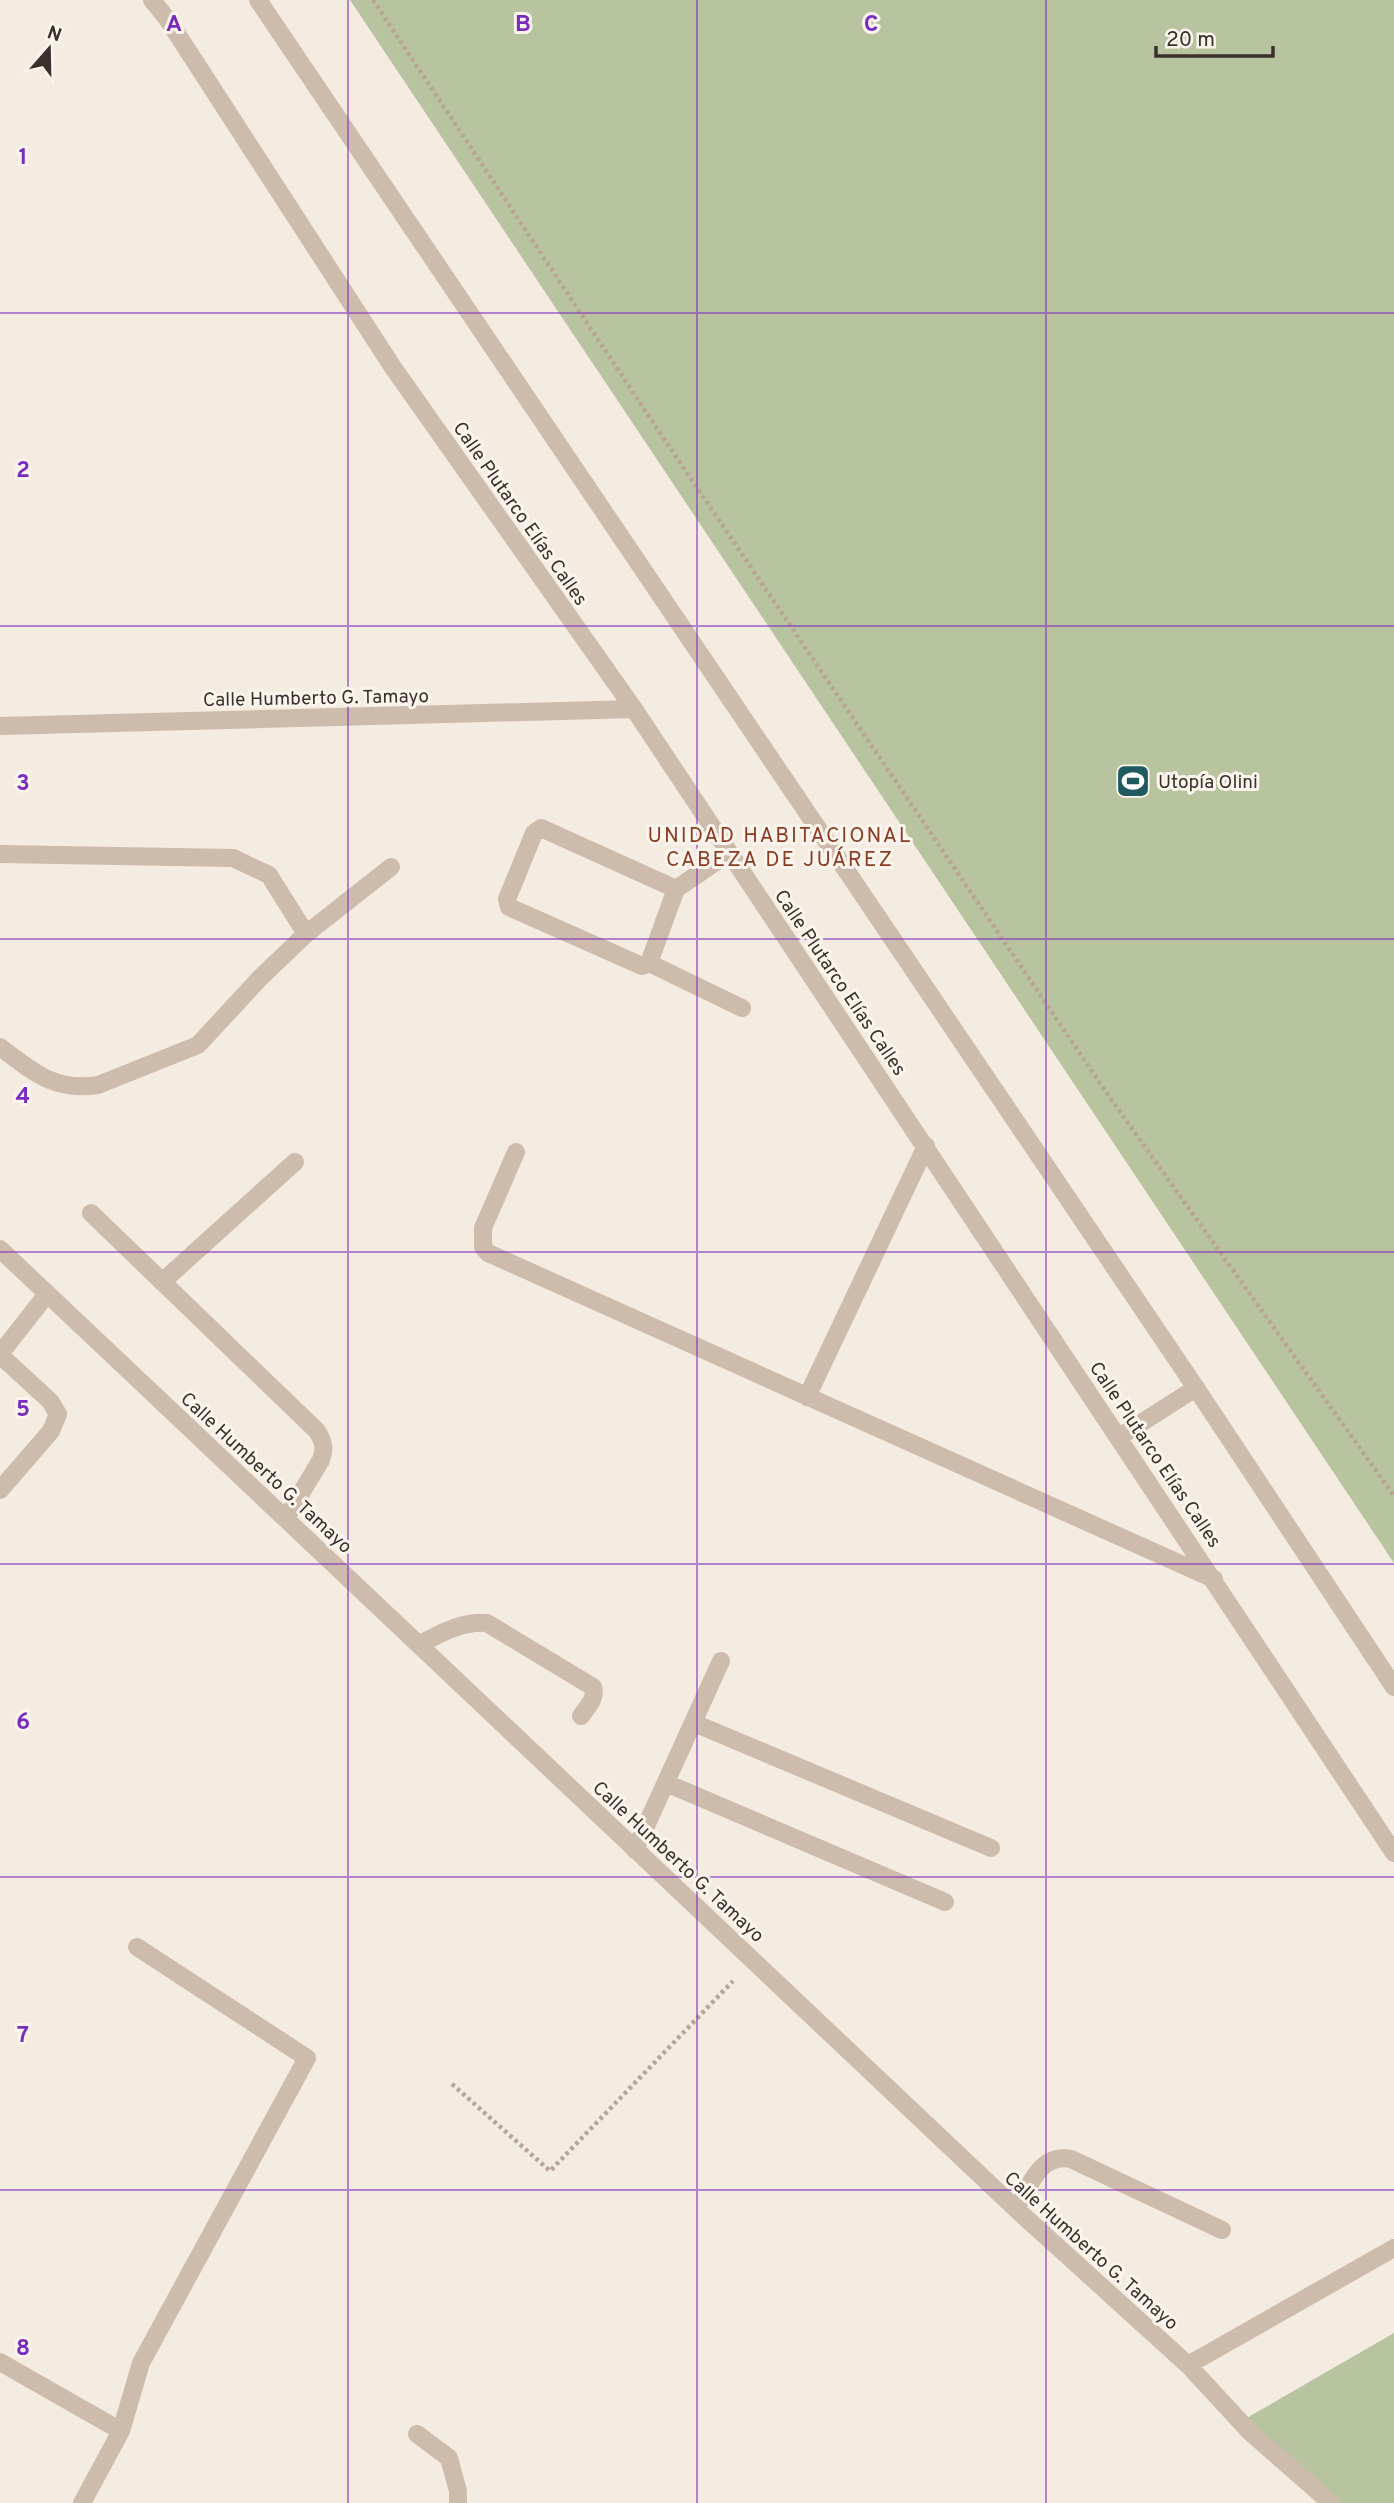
<svg xmlns="http://www.w3.org/2000/svg" width="1394" height="2503" viewBox="0 0 1394 2503" font-family="Overpass,sans-serif">
<rect width="100%" height="100%" fill="#f4ebe1"/>
<path fill="#b8c4a0" d="M350,0H1394V1563Z
M1394,2333V2503H1338L1245,2419Z"/>
<g fill="none" stroke-linecap="round" stroke-linejoin="round">
<path stroke="#b9a596" stroke-width="4.5" stroke-dasharray="3.5 3.5" stroke-linecap="butt" d="M373,0L662,436L1108,1095L1394,1496
M452,2084L550,2171L733,1981"/>
<path stroke="#cdbbac" stroke-width="18" d="M152,0L168,20L392,366L634,709L1394,1853
M258,0L1196,1388L1394,1687
M0,726L634,709
M729,853L676,889L541,828L534,833L507,899L509,907L642,966L649,963L742,1008
M0,854L233,858L269,875L306,934
M649,963L676,889
M0,1047C33,1072 55,1092 98,1085L198,1045L259,979L306,934L391,867
M516,1152L483,1228V1247L488,1253L1214,1579
M91,1213L317,1431C324,1442 325,1449 321,1460L286,1518
M0,1249L1016,2209L1188,2365L1249,2431L1331,2503
M162,1282L295,1162
M0,1354L47,1294
M0,1355L50,1401L58,1414L51,1431L0,1490
M807,1397L926,1146
M1119,1437L1196,1388
M420,1644C441,1633 462,1621 487,1623L593,1687C597,1698 587,1707 581,1716
M694,1723L991,1848
M666,1783L945,1902
M635,1850L721,1661
M1016,2209C1030,2186 1039,2153 1071,2159L1222,2230
M0,2362L121,2431
M1188,2365L1394,2248
M417,2434L449,2458L458,2491V2503
M82,2503L121,2431L141,2363L307,2058L137,1947"/>
</g>
<path fill="none" stroke="#7b2cbf" stroke-width="2" stroke-opacity="0.55" d="M348,0V2503M697,0V2503M1046,0V2503M0,313H1394M0,626H1394M0,939H1394M0,1252H1394M0,1564H1394M0,1877H1394M0,2190H1394"/>
<defs>
<g id="stadium-square" transform="scale(1.75)"><rect x="-9" y="-9" width="18" height="18" rx="4" fill="#1f5a5e" stroke="#fbf5ee"/><path d="M0-5a6.5 5 0 1 0 0 10a6.5 5 0 1 0 0-10ZM-3.5-1.8h7v3.6h-7Z" fill="#fff"/></g>
</defs>
<g fill-rule="evenodd">
<use href="#stadium-square" x="1133" y="781"/>
</g>
<g text-anchor="middle" stroke-width="6" stroke-linejoin="round" paint-order="stroke">
<g font-size="19" fill="#3b302b" stroke="#fbf5ee">
<text transform="translate(521 513) rotate(55)" y="7">Calle Plutarco Elías Calles</text>
<text transform="translate(316 697) rotate(-1)" y="7">Calle Humberto G. Tamayo</text>
<text transform="translate(841 982) rotate(56)" y="7">Calle Plutarco Elías Calles</text>
<text transform="translate(1156 1454) rotate(56)" y="7">Calle Plutarco Elías Calles</text>
<text transform="translate(267 1472) rotate(43)" y="7">Calle Humberto G. Tamayo</text>
<text transform="translate(679 1861) rotate(43)" y="7">Calle Humberto G. Tamayo</text>
<text transform="translate(1092 2250) rotate(42)" y="7">Calle Humberto G. Tamayo</text>
</g>
<g font-size="19" fill="#3b302b" stroke="#fbf5ee" text-anchor="start">
<text x="1158" y="788">Utopía Olini</text>
</g>
<g font-size="21" letter-spacing="2" fill="#8c3b22" stroke="#fbf5ee">
<text x="780" y="842">UNIDAD HABITACIONAL<tspan x="780" dy="24">CABEZA DE JUÁREZ</tspan></text>
</g>
</g>
<g font-size="23" text-anchor="middle" font-weight="bold" fill="#7b2cbf" stroke="#fbf5ee" stroke-width="6" stroke-linejoin="round" paint-order="stroke">
<text x="174" y="31">A</text>
<text x="523" y="31">B</text>
<text x="871" y="31">C</text>
<text x="23" y="164">1</text>
<text x="23" y="477">2</text>
<text x="23" y="790">3</text>
<text x="23" y="1103">4</text>
<text x="23" y="1416">5</text>
<text x="23" y="1729">6</text>
<text x="23" y="2042">7</text>
<text x="23" y="2355">8</text>
</g>
<g transform="translate(49 49) rotate(20)" stroke="#fbf5ee" stroke-width="5" paint-order="stroke">
<path d="M0-5L12 26L0 18L-12 26Z" fill="#3b302b"/>
<text y="-10" font-size="19" font-weight="bold" text-anchor="middle" fill="#3b302b">N</text>
</g>
<path d="M1156 46v10h117v-10" fill="none" stroke="#3b302b" stroke-width="3.5"/>
<text x="1166" y="46" font-size="21" fill="#3b302b" stroke="#fbf5ee" stroke-width="5" paint-order="stroke">20 m</text>
</svg>
